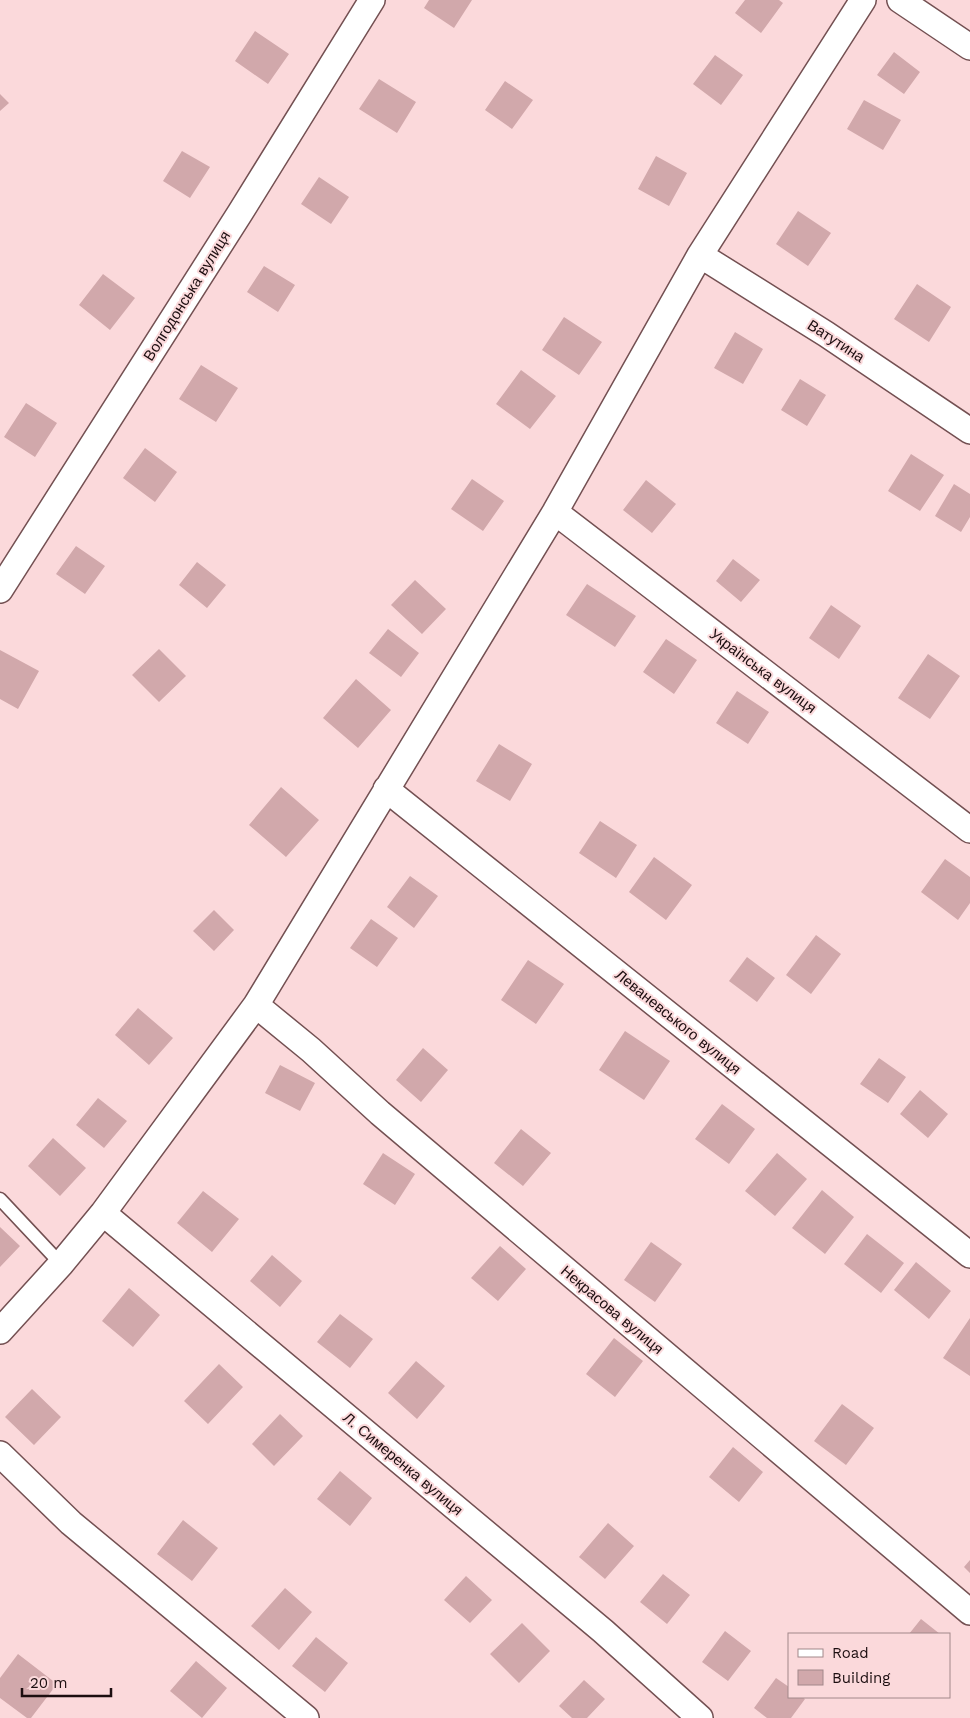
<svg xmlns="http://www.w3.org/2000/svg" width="970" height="1718" viewBox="0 0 970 1718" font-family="'Work Sans',sans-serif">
<rect width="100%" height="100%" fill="#fbd9db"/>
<path fill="#d1a8ab" d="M429,0H472L454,28L424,8Z
M745,0H779L783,3L761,33L735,13Z
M255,31L289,54L268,84L235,61Z
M894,52L920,72L904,94L877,75Z
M715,55L743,75L721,105L693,84Z
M379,79L416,102L397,133L359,109Z
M505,81L533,100L512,129L485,110Z
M0,94L9,103L0,111Z
M864,100L901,120L883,150L847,129Z
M182,151L210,167L190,198L163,181Z
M656,156L687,173L669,206L638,189Z
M319,177L349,197L331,224L301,204Z
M798,211L831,233L808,266L776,244Z
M264,266L295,285L278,312L247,292Z
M103,274L135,298L110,330L79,305Z
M917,284L951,307L929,342L894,319Z
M564,317L602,342L579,375L542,350Z
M735,332L763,349L743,384L714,368Z
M201,365L238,388L216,422L179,399Z
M521,370L556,396L530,429L496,404Z
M800,379L826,395L807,426L781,410Z
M26,403L57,423L35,457L4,437Z
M145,448L177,472L155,502L123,478Z
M911,454L944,475L920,511L888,491Z
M472,479L504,501L483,531L451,509Z
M646,480L676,504L652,533L623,510Z
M954,484L970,494V517L961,532L935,516Z
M76,546L105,566L85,594L56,574Z
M733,559L760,580L741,602L716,581Z
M197,562L226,585L207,608L179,585Z
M415,580L446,609L422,634L391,605Z
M587,584L636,616L615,647L566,615Z
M831,605L861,626L839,659L809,638Z
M388,629L419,653L401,677L369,653Z
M666,639L697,660L674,694L643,672Z
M159,649L186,676L159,702L132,675Z
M0,650L39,671L18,709L0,699Z
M928,654L960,676L930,719L898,698Z
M356,679L391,710L358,748L323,718Z
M737,691L769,712L748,744L716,723Z
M499,744L532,764L510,801L476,781Z
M281,787L319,820L286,857L249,825Z
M600,821L637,845L616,878L579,853Z
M654,857L692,885L666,920L629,892Z
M945,859L970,877V903L958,920L921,892Z
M410,876L438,896L414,928L387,907Z
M214,910L234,930L214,951L193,931Z
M371,919L398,938L377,967L350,948Z
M816,935L841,954L811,994L786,975Z
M747,957L775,978L757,1002L729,981Z
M528,960L564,984L536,1024L501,1000Z
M138,1008L173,1038L149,1065L115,1035Z
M625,1031L670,1061L644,1100L599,1070Z
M423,1048L448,1070L421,1102L396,1080Z
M879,1058L906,1077L888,1103L860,1084Z
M280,1065L315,1083L300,1111L265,1093Z
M920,1090L948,1114L928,1138L900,1114Z
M98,1098L127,1121L104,1148L76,1125Z
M722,1104L755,1129L729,1164L695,1139Z
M521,1129L551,1153L523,1186L494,1163Z
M53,1138L86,1168L60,1196L28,1166Z
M383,1153L415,1174L395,1205L363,1184Z
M777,1153L807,1179L775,1216L745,1191Z
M822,1190L854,1217L825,1254L792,1228Z
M203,1191L239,1219L212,1252L177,1223Z
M0,1227L20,1246L0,1267Z
M867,1234L904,1263L881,1293L844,1264Z
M651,1242L682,1264L655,1302L624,1280Z
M500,1246L526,1269L498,1301L471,1278Z
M272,1255L302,1281L280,1307L250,1281Z
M916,1262L951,1291L929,1319L894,1290Z
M129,1288L160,1315L133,1347L102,1321Z
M340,1314L373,1339L350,1368L317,1342Z
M970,1318V1376L943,1358Z
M614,1338L643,1361L615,1397L586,1374Z
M416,1361L445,1386L417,1419L388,1393Z
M219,1364L243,1387L208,1424L184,1401Z
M32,1389L61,1417L34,1445L5,1417Z
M842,1404L874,1428L846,1465L814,1441Z
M280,1414L303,1436L274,1466L252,1444Z
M733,1447L763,1472L739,1502L709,1477Z
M340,1471L372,1498L350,1526L317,1499Z
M183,1520L218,1548L192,1581L157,1554Z
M608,1523L634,1546L605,1579L579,1557Z
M970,1560V1573L964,1567Z
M663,1574L690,1595L667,1624L640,1602Z
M466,1576L492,1600L470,1623L444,1600Z
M285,1588L312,1612L279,1650L251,1626Z
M921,1619L940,1634H909Z
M522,1623L550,1651L519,1683L490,1654Z
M725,1631L751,1651L728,1681L702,1662Z
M316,1637L348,1663L325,1692L292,1666Z
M18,1654L57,1684L31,1718H27L0,1698V1678Z
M196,1661L227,1688L202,1718L170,1691Z
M776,1678L789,1687V1697H802L805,1699L791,1718H767L754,1708Z
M584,1680L605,1699L587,1718H572L559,1706Z"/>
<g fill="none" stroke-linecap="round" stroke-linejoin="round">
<g stroke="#735052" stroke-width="15">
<path id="lane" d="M0,1199L61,1264"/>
</g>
<g stroke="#735052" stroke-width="28">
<path id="street" d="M900,0L970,47
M700,255L826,334L970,431
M555,512L970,830
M0,590L240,213L372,0
M386,789L970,1255
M256,1005L311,1050L380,1113L970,1612
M103,1213L603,1631L700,1718
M0,1331L61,1264L103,1213L256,1005L555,512L700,255L863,0
M0,1454L71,1523L306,1718"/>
</g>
<use href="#lane" stroke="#fff" stroke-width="12"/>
<use href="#street" stroke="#fff" stroke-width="25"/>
</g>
<g text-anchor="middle" stroke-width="4" stroke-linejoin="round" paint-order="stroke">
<g font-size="15" fill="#1c0e10" stroke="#fbd9db">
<text transform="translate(187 296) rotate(-58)" y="5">Волгодонська вулиця</text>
<text transform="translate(836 341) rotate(33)" y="5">Ватутина</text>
<text transform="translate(763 671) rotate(37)" y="5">Українська вулиця</text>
<text transform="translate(678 1022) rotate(39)" y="5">Леваневського вулиця</text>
<text transform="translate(612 1310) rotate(40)" y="5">Некрасова вулиця</text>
<text transform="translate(403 1464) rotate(40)" y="5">Л. Симеренка вулиця</text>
</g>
</g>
<rect x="788" y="1633" width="162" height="65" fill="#fbd9db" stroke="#a2888a"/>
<rect x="798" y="1649" width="25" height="8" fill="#ffffff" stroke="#a2888a"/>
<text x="832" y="1658" font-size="15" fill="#1c0e10">Road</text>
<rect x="798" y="1670" width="25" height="15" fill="#d1a8ab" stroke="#a2888a"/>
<text x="832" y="1683" font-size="15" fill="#1c0e10">Building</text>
<path d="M22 1688v8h89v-8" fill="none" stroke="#1c0e10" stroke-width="2.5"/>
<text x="30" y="1688" font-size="15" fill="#1c0e10" stroke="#fbd9db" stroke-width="4" paint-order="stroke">20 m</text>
</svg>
